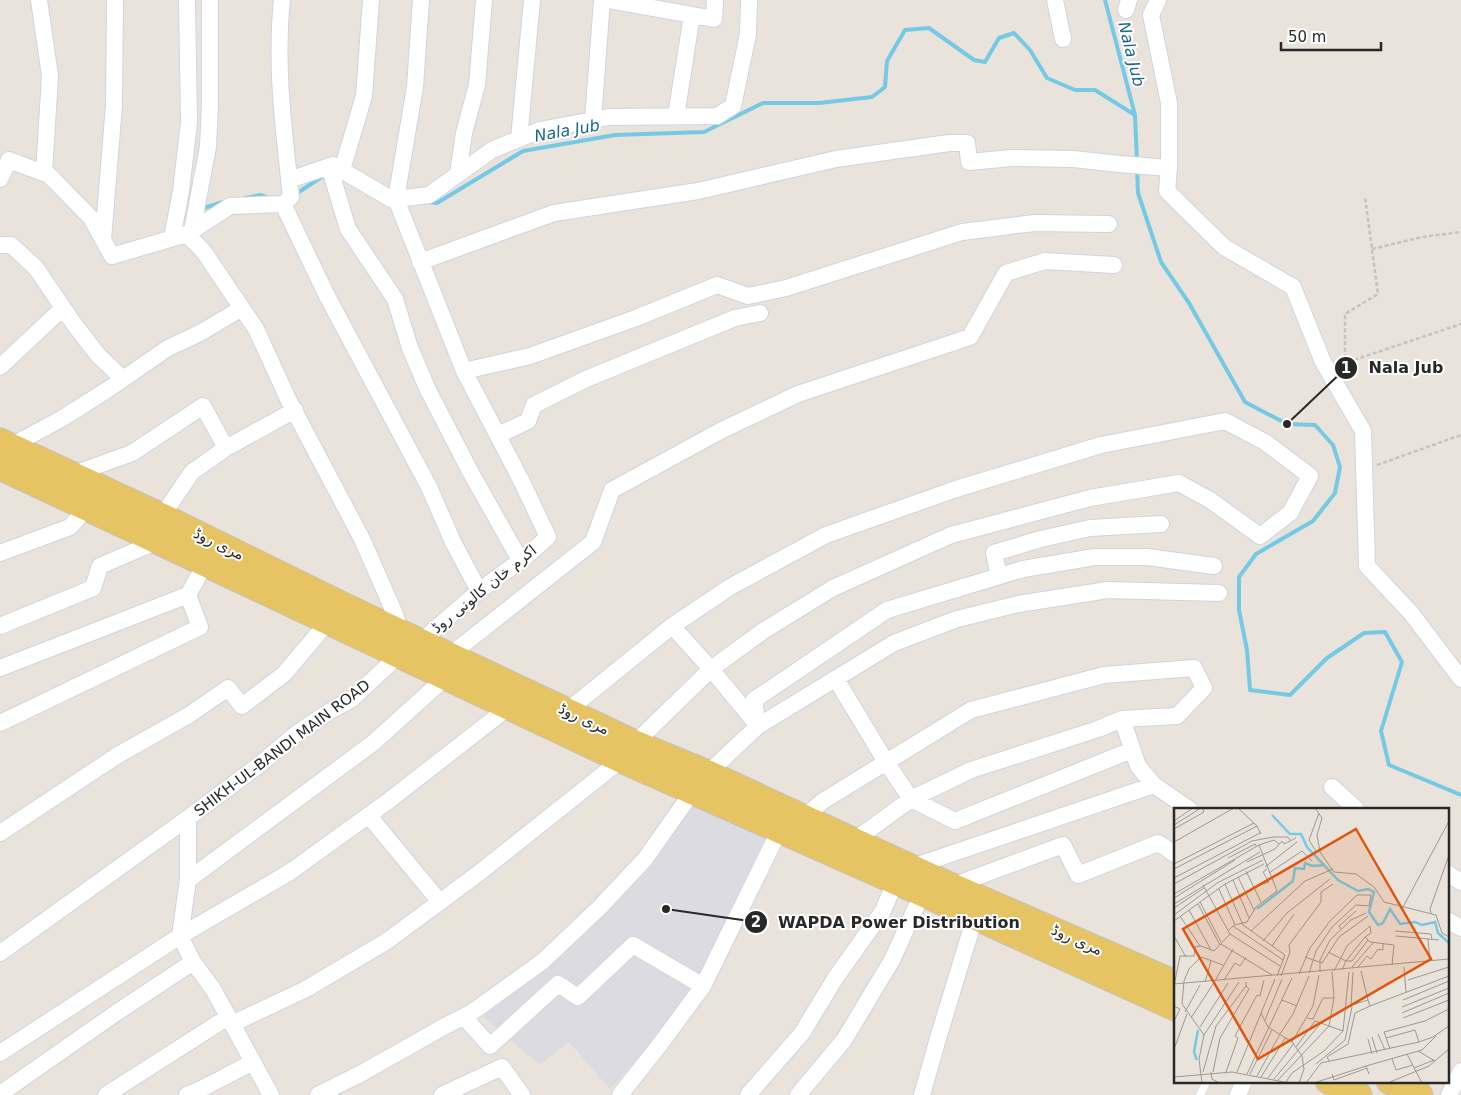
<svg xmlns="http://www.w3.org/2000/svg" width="1461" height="1095" viewBox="0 0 1461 1095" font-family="'DejaVu Sans','Noto Sans Arabic',sans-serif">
<rect width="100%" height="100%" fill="#eae3db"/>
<path fill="#dddbe2" d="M695,794L773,837L700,992L610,1089L569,1042L540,1065L483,1017L557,945Z"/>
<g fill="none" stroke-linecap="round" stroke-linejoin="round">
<path stroke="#74cae5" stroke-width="4" d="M1105,0L1135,115L1137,161
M1137,168L1138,193L1161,262L1189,303L1245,402L1287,424L1315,425L1333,445L1340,467L1335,493L1313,521L1256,554L1239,577V610L1247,650L1250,690L1290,695L1327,658L1364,633L1385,632L1402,662L1381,731L1389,765L1461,795
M296,194L323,176
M245,198L261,195L269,198
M429,202L437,203L523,151L615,135L704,132L763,103H819L872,97L885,87L887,61L905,30L929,28L974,60L985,62L999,38L1014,33L1030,50L1047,78L1075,90H1095L1135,115
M201,209L223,202"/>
<g stroke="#d0d4e0" stroke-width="9">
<path id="lane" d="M1200,1095L1207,1081"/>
</g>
<g stroke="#d0d4e0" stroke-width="18">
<path id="street" d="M39,0L50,76L44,173
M282,0C275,66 284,131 291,197L283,204L327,296L429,487L453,542L479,591
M608,0L714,19L715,0
M1055,0L1063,39
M1158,0L1151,15L1169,103V168L1167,191L1224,247L1293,287L1323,362L1363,431L1367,566L1411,613L1461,679
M1126,10L1129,0
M676,116L692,15
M593,120L602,0
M519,139L532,0
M329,166L348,229L395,299L410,348L428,390L471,473L520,560
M342,170L364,96L371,0
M458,174L464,133L477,85L484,0
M0,179L9,160L49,175L91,218L112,256L187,234L230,206L283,204
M289,180L333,165L391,199H396L429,195L492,150L540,130L609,117L717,116L733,106L748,34L749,0
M192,231L208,147L210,104V0
M187,234L204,252L256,329L289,401L362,539L394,612L401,632
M172,238L181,191L189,122L187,0
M103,240L114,105L115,0
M0,245H11L36,268L74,324L98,355L123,379
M420,262L554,213L698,191L836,159L949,143H967L969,162L1012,158L1074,159L1119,164L1169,168
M0,367L63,308
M464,371L530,356L636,318L717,285L748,296L786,288L962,232L1034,223L1109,224
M498,435L528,421L534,405L586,379L735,318L760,313
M11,446L61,419L107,390L168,348L200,333L242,308
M71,475L132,453L203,406L226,448L295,410
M162,516L192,472L226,448
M0,553L70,527L87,508
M999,576L994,553L1041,539L1090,528L1161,524
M0,626L93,588L100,566L158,541
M672,626L711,669L758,726L894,643L957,619L1018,604L1108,590L1219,593
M420,642L479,591L524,558L548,537L521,480L464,371L396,199L415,87L421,0
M450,655L593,542L612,490L722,430L798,394L970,337L1006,273L1045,261L1114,265
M0,668L188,595L205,564
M836,679L886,762L911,799L971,770L1098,729L1122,719
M567,711L672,626L730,587L826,535L956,489L1101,445L1225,421L1265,442L1310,476L1290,513L1260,536L1210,500L1179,483L1090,498L951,535L833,588L763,631L711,669L635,743
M0,723L200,627L188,595
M708,773L758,726L754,700L887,610L1023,569L1095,557H1147L1214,566
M1332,787L1356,809
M369,816L440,902
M804,817L823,801L971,710L1104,675L1194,668L1204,688L1177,716L1122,719L1138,766L1154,785L1189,809
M188,818V880L180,936L193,962L213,989L271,1095
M0,833L118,755L189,715L228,688L242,706L284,674L328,622
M855,840L911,799L955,821L1132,750
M912,867L1154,785
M1447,873L1461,882
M188,880L373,743L445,678
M952,886L1063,845L1078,875L1158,843L1175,854
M1447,920L1461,928
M0,953L188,818L259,765L296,734L330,711L352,699L399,655
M464,1017L490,1046L558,984L578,997L633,945L703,986
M232,1024L306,989L387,941L479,873L621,760
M0,1053L180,936L290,872L387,802L509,707
M0,1094L116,1013L193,962
M106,1095L228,1017
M187,1095L203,1088L253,1062
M318,1095L362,1073L445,1026L471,1013L543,961L600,907L645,859L693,791
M442,1095L502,1067L522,1095
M620,1095L661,1043L703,986L783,823
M748,1095L802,1033L836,977L883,911L895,882
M798,1095L844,1040L892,960L922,894
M922,1095L939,1035L975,917
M1238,1095L1244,1081
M1449,1095L1461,1071"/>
</g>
<g stroke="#c3c3c3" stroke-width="27">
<path id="primary" d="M0,441L162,516L341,604L635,743L708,773L952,886L1175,983
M0,467L621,760L975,917L1175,1008
M1328,1081L1359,1095
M1389,1081L1420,1095"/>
</g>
<path stroke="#c3c3c3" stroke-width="2.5" stroke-dasharray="4 2.5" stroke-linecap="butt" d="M1372,249L1422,237L1461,232
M1341,364L1345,355V314L1378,294L1365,197
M1342,364L1461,324
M1377,465L1461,435"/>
<use href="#lane" stroke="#fff" stroke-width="8"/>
<use href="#street" stroke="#fff" stroke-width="16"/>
<use href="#primary" stroke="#e6c463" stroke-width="25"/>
</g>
<g text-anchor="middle" stroke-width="4" stroke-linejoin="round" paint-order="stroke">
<g font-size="15" fill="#282828" stroke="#fff">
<text transform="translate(219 544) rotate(26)" y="5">مری روڈ</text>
<text transform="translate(484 589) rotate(-39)" y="5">اکرم خان کالونی روڈ</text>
<text transform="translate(584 719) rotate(25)" y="5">مری روڈ</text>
<text transform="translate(282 748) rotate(-37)" y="5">SHIKH-UL-BANDI MAIN ROAD</text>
<text transform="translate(1077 940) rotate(24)" y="5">مری روڈ</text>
</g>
<g font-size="16" font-style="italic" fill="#16688e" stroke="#fff">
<text transform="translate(1132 54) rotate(76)" y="6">Nala Jub</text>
<text transform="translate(567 130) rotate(-10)" y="6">Nala Jub</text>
</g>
</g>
<g transform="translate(1174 808)">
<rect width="275" height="275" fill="#eae3db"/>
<path fill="none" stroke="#74cae5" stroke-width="2.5" d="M98,7L116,26H127L133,39L164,72L184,83L194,81L200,84L195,104L204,117L209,115L216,101L226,116L241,114L248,117L261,114L264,125L275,135M83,101L119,73L121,60L130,61L131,55L138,58L151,57M23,252L20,244L24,222"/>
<path fill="none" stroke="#9c9893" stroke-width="1" d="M64,0L83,18L87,26M141,0L148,10L143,27L146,44L160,64L182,66L200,79L210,94L262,107L268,125L275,129M0,13L19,0M0,17L27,0M0,21L30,4L28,0M0,34L60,0M143,45L135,32L145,5M54,50L81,36L82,38M73,54L101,41L108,33L110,36L122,30M0,56L80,15M91,59L123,34M0,61L83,18M72,63L87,94M95,65L128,43L138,53M64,69L80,102M0,70L86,25M59,72L75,110M0,76L78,33L99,29H114L116,32M51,76L69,117L111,147L103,168M29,77L56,126L106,158M80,79L95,74L89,64L93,61M45,81L61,117M0,86L85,37L100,32L105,36M0,90L61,52M26,94L47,134M0,96L86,44M24,96L46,137M0,100L30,80M228,101L275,13M15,102L37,142M257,105L256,101L275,47M0,107L43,75L89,52M6,108L26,138M0,113L51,76L90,56M59,118L109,152M167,121L165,118L182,103M55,122L60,117L73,114L82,99L103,83L85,37M77,123L131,73L159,61M221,123L257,126L258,131M0,128L12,149M222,128L265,132M254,131L256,153M89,133L113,105L156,71M47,136L98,167M98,138L120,106M154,144L172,153L191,129M131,149L148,155L165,129L194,108M178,159L199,135M184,159L193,148L197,151L204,141L209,142V135M230,159L232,184M168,162L172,153H178L194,132M160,163L173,138L196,118L197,125L191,129L196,134L220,137L218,157M146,164V152L156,132L177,112L192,105M125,166L136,140L156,113L183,87H197L195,98L182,97L158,119L142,143L135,165M107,168L116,144L115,137L147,94V84L159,76M50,172L61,155L66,158L72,149M234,172L275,159M41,173L59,141M31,174L37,153M0,176L275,151M0,178L6,148H20L21,139L27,138L40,143L56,126M108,192L123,198M229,192L275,173M178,197L194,192L187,163M0,198L6,201L0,213M196,198L275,168M177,199L179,164M228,199L275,180M11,204L26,177M87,205L94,219L118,234L128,248L130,261L125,275M228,205L275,185M17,210L39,176M133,210L139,211L149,190H160M229,210L275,192M91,212L108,171M26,219L54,175M106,226L119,206L135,168M204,226L211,242M30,227L65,174M198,229L203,245M212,230L241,222L245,234M194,231L198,246M118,234L139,198L145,167M122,239L141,213L147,215M0,241L13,206M216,241L210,224L251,213L275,201M244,243L261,253M233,246L248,275M218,251L222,262L239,257M155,253L153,249L174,236L181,205L196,198L194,192M142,256L171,232L178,199M192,258L248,242L262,228M240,260L260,252M29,264L42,218L72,178V174M37,264L38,271L45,275M39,264L46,230L75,181L72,178M52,264L64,230L61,228L83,187L86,188L90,172M63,264L101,171M73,266L118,170M76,266L98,222M158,266L160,272L193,260M83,268L106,226M0,269L58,264L115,275M87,269L112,229M94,270L120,235M100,271L147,215L155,218L160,190L158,163M104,272L155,218L169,223M112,274L118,265L150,243L169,223L175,164M216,274L255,258L275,241M28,275L25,251L30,227L8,196L10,173L15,161L27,149L49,157M132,275L147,255L245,234L259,229L275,218M140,275L192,258L195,266"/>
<path fill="#de570d" fill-opacity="0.15" stroke="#de570d" stroke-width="2.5" d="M182,21L257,151L84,251L9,121Z"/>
<rect width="275" height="275" fill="none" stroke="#282828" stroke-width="2.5"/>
</g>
<path fill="none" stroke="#282828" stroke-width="2" d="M1287 424L1346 368M666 909L756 922"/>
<g fill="#282828" stroke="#fff" stroke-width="2">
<circle cx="1287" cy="424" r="5"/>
<circle cx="666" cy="909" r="5"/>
<circle cx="1346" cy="368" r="12"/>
<circle cx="756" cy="922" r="12"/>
</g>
<g font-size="15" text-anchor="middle" font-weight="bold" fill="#fff">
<text x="1346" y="373">1</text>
<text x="756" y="927">2</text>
</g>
<g font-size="16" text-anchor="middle" font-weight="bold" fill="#282828" stroke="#fff" stroke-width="4" stroke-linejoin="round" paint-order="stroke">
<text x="1406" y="373">Nala Jub</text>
<text x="899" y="928">WAPDA Power Distribution</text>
</g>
<path d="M1281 42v8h100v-8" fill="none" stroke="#282828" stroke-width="2.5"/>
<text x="1288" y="42" font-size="15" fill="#282828" stroke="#ffffff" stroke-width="4" paint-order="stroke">50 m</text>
</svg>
